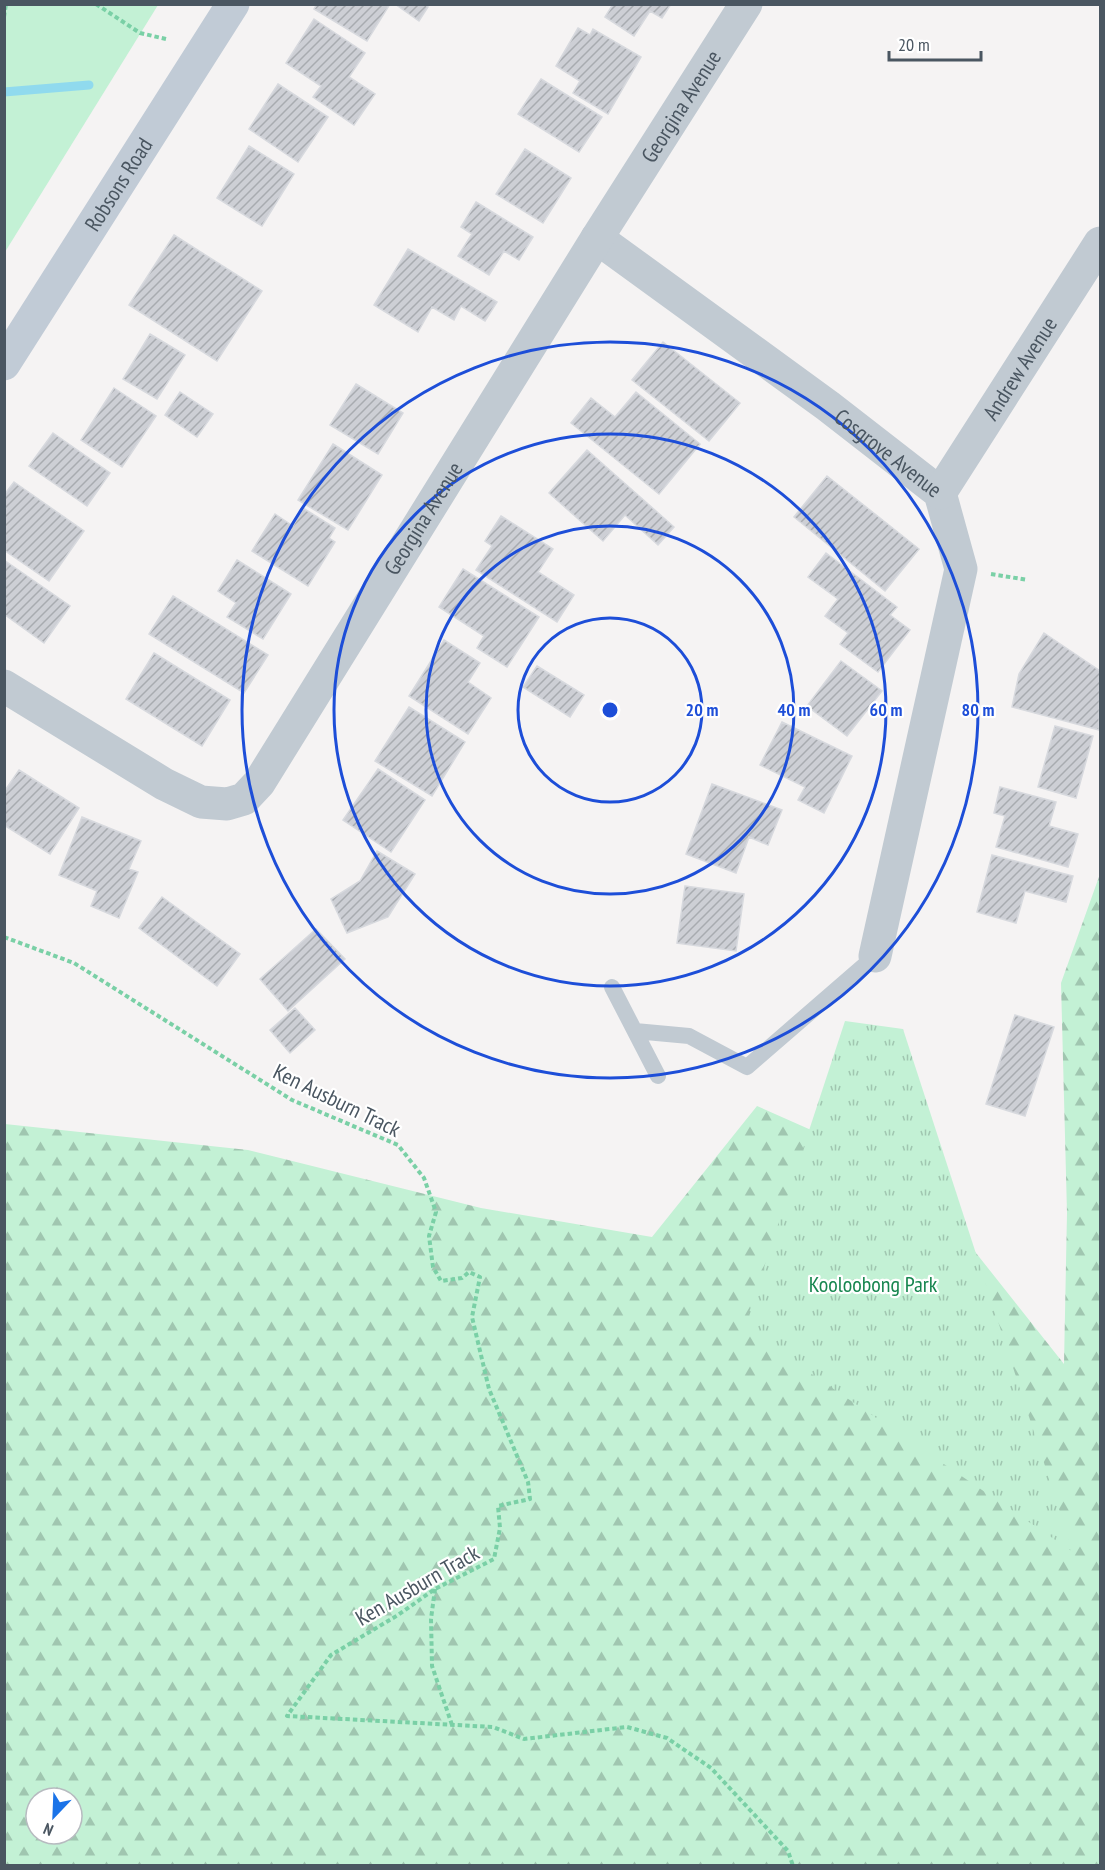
<svg xmlns="http://www.w3.org/2000/svg" width="1105" height="1870" viewBox="0 0 1105 1870" font-family="'PT Sans Narrow',sans-serif">
<defs>
<pattern id="forest-firs" width="22" height="20" patternUnits="userSpaceOnUse" patternTransform="scale(1.5)"><rect width="22" height="20" fill="#c3f1d5"/><path d="M5 1l3.5 6h-7zM16 11l3.5 6h-7z" fill="#a0c6b0"/></pattern>
<pattern id="park-tufts" width="24" height="20" patternUnits="userSpaceOnUse" patternTransform="scale(1.5)"><rect width="24" height="20" fill="#c3f1d5"/><path d="M3 7l-1-3M5 7V3M7 7l1-3M15 17l-1-3M17 17v-4M19 17l1-3" fill="none" stroke="#a0c6b0"/></pattern>
<pattern id="building-hatch" width="6" height="6" patternUnits="userSpaceOnUse" patternTransform="scale(1.5)"><rect width="6" height="6" fill="#cdcfd5"/><path d="M-1 1l2-2M0 6l6-6M5 7l2-2" fill="none" stroke="#a8abb0"/></pattern>
</defs>
<rect width="100%" height="100%" fill="#f5f3f3"/>
<path fill="url(#forest-firs)" fill-rule="evenodd" d="M1100,874V1865L5,1866V1124L248,1150L481,1208L652,1237L757,1106L915,1176L1064,1364L1067,1213L1061,983ZM36,1798H72V1834H36Z"/>
<path fill="url(#park-tufts)" d="M845,1021L903,1029L1073,1552L744,1328Z"/>
<path fill="#c3f1d5" d="M5,4L158,5L5,252L4,5Z"/>
<g fill="none" stroke-linecap="round" stroke-linejoin="round">
<path stroke="#90daee" stroke-width="9" d="M4,92L89,85"/>
</g>
<path fill="url(#building-hatch)" stroke="#d7d9de" stroke-width="1.5" d="M317,4H390L367,41L314,9Z
M395,4H424L428,7L419,21Z
M613,4H671L662,18L650,11L634,36L605,17Z
M314,19L365,53L349,77L375,94L354,125L313,97L321,86L286,63Z
M578,28L590,35L593,29L641,57L608,114L573,93L580,81L556,66Z
M541,79L602,117L579,152L518,114Z
M278,84L328,117L298,162L249,129Z
M249,146L294,174L262,226L217,198Z
M525,149L571,178L543,223L496,194Z
M476,202L533,237L519,260L504,251L489,275L458,256L472,234L461,227Z
M174,235L262,291L217,361L129,305Z
M408,249L497,302L485,321L461,306L454,320L432,307L418,332L374,305Z
M150,334L185,355L157,399L123,379Z
M663,342L740,403L709,441L632,380Z
M356,384L403,413L378,454L330,425Z
M114,388L156,416L122,467L81,440Z
M180,392L213,414L197,437L165,415Z
M636,392L700,444L659,494L571,423L591,398L615,417Z
M53,433L110,473L87,506L29,466Z
M333,444L382,475L348,530L298,500Z
M587,450L674,527L658,545L625,515L603,541L549,493Z
M827,476L919,549L885,591L794,517Z
M14,482L84,531L49,581L4,550V495Z
M303,508L335,528L329,538L335,542L308,586L252,551L275,514L293,526Z
M501,516L553,549L538,572L574,595L557,622L476,570L492,546L485,541Z
M826,553L897,607L890,615L910,630L878,672L840,644L848,633L825,616L838,599L808,577Z
M4,560L70,606L44,643L4,614Z
M237,560L291,594L263,639L227,617L236,603L218,591Z
M463,569L539,617L507,667L477,648L484,636L439,607Z
M173,596L268,655L244,693L149,634Z
M1044,633L1100,671L1099,730L1012,707L1019,674Z
M444,640L480,663L468,682L491,698L468,734L409,696Z
M154,653L230,700L202,746L126,699Z
M841,661L882,691L847,736L807,706Z
M537,666L584,695L570,717L523,687Z
M409,707L465,742L432,796L375,761Z
M782,722L852,756L824,813L798,800L805,787L760,765Z
M1055,726L1093,736L1076,798L1038,787Z
M378,769L425,800L391,852L343,820Z
M19,770L79,808L50,854L4,825V792Z
M712,784L782,810L768,845L749,837L736,873L686,854Z
M1000,787L1056,802L1049,826L1078,834L1068,867L996,847L1005,816L994,813Z
M82,817L141,841L129,869L138,872L119,918L91,906L97,891L59,875Z
M377,851L415,874L388,917L347,933L331,899L360,881Z
M992,855L1073,876L1066,902L1025,891L1016,923L977,912Z
M685,886L744,894L736,951L677,943Z
M162,897L240,954L217,986L139,928Z
M316,929L345,959L288,1011L260,979Z
M295,1008L315,1030L290,1053L270,1030Z
M1015,1015L1054,1027L1025,1116L986,1104Z"/>
<g fill="none" stroke-linecap="round" stroke-linejoin="round">
<path stroke="#7ad0a6" stroke-width="4" stroke-dasharray="4.5 3" stroke-linecap="butt" d="M96,4L140,33L166,39
M4,17L6,4
M991,574L1028,580
M4,937L74,963L292,1100L398,1145L424,1178L436,1212L429,1236L433,1267L441,1281L462,1278L469,1272L480,1277L472,1317L489,1389L528,1482L530,1499L498,1506L500,1528L494,1559L435,1589L398,1615L331,1655L287,1716L493,1727L524,1739L627,1727L667,1738L711,1768L788,1851L793,1866
M435,1589L431,1619L432,1666L452,1725"/>
<path stroke="#c1cad2" stroke-width="16" d="M612,987L658,1076
M635,1031L689,1036L747,1067L875,956"/>
<g stroke="#c1cad2" stroke-width="33">
<path id="s1" d="M597,238L828,406L940,493L961,569L875,956"/>
<path id="s2" d="M940,493L1100,243"/>
<path id="s3" d="M4,686L164,784L201,802L227,804L244,799L259,783L597,238L746,4"/>
</g>
<path stroke="#c1cbd6" stroke-width="33" id="s4" d="M4,364L233,4"/>
</g>
<g fill="none" stroke="#1d4ed8" stroke-width="3">
<circle cx="610" cy="710" r="92"/>
<circle cx="610" cy="710" r="184"/>
<circle cx="610" cy="710" r="276"/>
<circle cx="610" cy="710" r="368"/>
</g>
<g text-anchor="middle" stroke-width="4.5" stroke-linejoin="round" paint-order="stroke">
<g font-size="22" fill="#4a5661" stroke="#fff">
<text dy="8" stroke="none"><textPath href="#s3" startOffset="1092">Georgina Avenue</textPath></text>
<text dy="8" stroke="none"><textPath href="#s4" startOffset="213">Robsons Road</textPath></text>
<text dy="8" stroke="none"><textPath href="#s2" startOffset="148">Andrew Avenue</textPath></text>
<text dy="8" stroke="none"><textPath href="#s1" startOffset="362">Cosgrove Avenue</textPath></text>
<text dy="8" stroke="none"><textPath href="#s3" startOffset="606">Georgina Avenue</textPath></text>
<text transform="translate(337 1100) rotate(26)" y="8">Ken Ausburn Track</text>
<text transform="translate(417 1585) rotate(-30)" y="8">Ken Ausburn Track</text>
</g>
<g font-size="22" fill="#17864f" stroke="#fff">
<text x="873" y="1292">Kooloobong Park</text>
</g>
</g>
<circle cx="610" cy="710" r="9" fill="#1d4ed8" stroke="#fff" stroke-width="3"/>
<g font-size="18" text-anchor="middle" font-weight="bold" fill="#1d4ed8" stroke="#fff" stroke-width="4.5" stroke-linejoin="round" paint-order="stroke">
<text x="702" y="716">20 m</text>
<text x="794" y="716">40 m</text>
<text x="886" y="716">60 m</text>
<text x="978" y="716">80 m</text>
</g>
<rect width="1105" height="1870" fill="none" stroke="#4a5661" stroke-width="12"/>
<g transform="translate(54 1816) rotate(203)"><circle r="28" fill="#ffffff" stroke="#b7bbc0" stroke-width="1.5"/>
<path d="M0-4.5L10 22L0 15L-10 22Z" fill="#1a73e8"/>
<text y="-9" font-size="16" font-weight="bold" text-anchor="middle" fill="#4a5661">N</text>
</g>
<path d="M889 51v9h92v-9" fill="none" stroke="#4a5661" stroke-width="3"/>
<text x="898" y="51" font-size="18" fill="#4a5661" stroke="#ffffff" stroke-width="4.5" paint-order="stroke">20 m</text>
</svg>
